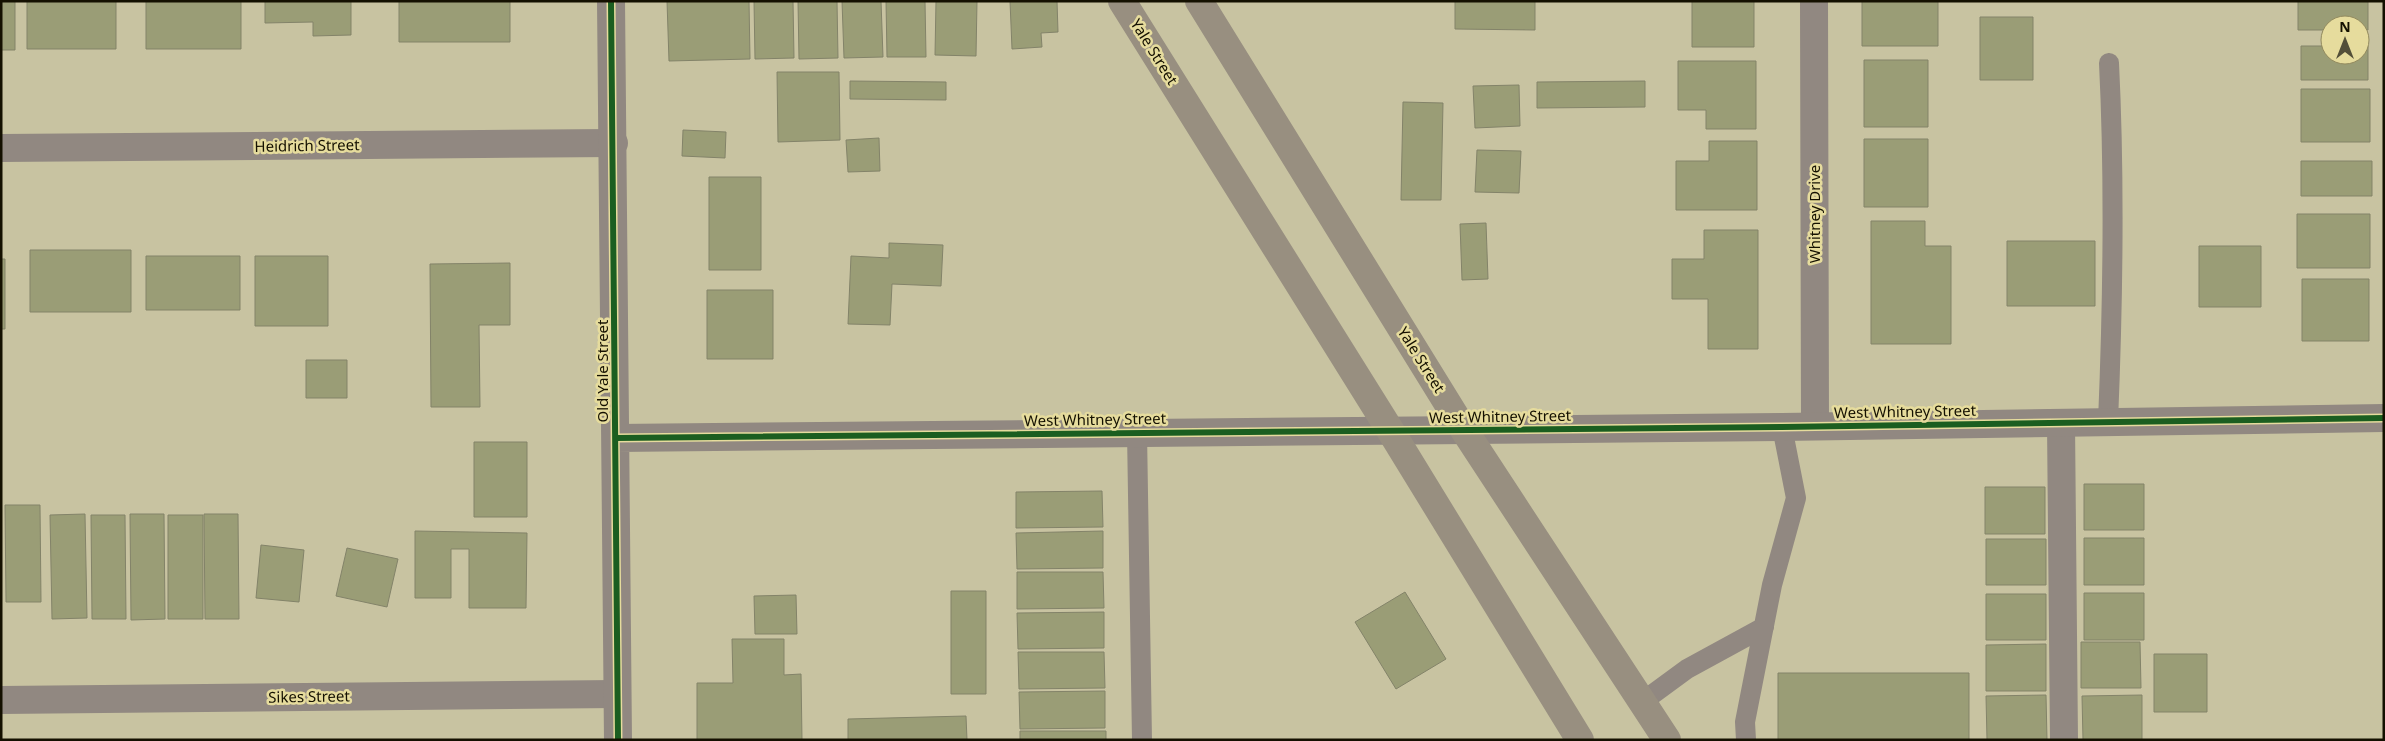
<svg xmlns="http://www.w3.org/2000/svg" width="2385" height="741" viewBox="0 0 2385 741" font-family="'Noto Sans',sans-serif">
<rect width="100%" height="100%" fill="#c8c3a1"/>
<path fill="#9a9d76" stroke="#838369" d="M1,1H15V50H1Z
M27,1H116V49H27Z
M146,1H241V49H146Z
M265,1H351V35L313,36V22L265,23Z
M399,1H510V42H399Z
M667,1H749L750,59L669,61Z
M754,1H793L794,58L755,59Z
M798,1H837L838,58L799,59Z
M842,1H881L883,57L844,58Z
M886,1H925L926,57H887Z
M936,1H977L976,56L935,55Z
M1010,1H1057L1058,32L1041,33L1042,47L1012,49Z
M1455,1H1535V30L1455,29Z
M1692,1H1754V47H1692Z
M1862,1H1938V46H1862Z
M2298,1H2368V30H2360V25H2330V30H2298Z
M1980,17H2033V80H1980Z
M2301,46H2330V55H2360V46H2368V80H2301Z
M1864,60H1928V127H1864Z
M1678,61H1756V129H1706V110H1678Z
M777,72H839L840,140L778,142Z
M850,81L946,82V100L850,99Z
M1645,81V107L1537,108V82Z
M1519,85L1520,126L1475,128L1473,86Z
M2301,89H2370V142H2301Z
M1403,102L1443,103L1441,200H1401Z
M683,130L726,132L725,158L682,156Z
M879,138L880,171L848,172L846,140Z
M1864,139H1928V207H1864Z
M1709,141H1757V210H1676V161H1709Z
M1477,150L1521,151L1519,193L1475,192Z
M2301,161H2372V196H2301Z
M709,177H761V270H709Z
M2297,214H2370V268H2297Z
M1871,221H1925V246H1951V344H1871Z
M1486,223L1488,279L1462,280L1460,224Z
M1704,230H1758V349H1708V299H1672V259H1704Z
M2007,241H2095V306H2007Z
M889,243L943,245L941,286L892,284L890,325L848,324L851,256L889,258Z
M2199,246H2261V307H2199Z
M30,250H131V312H30Z
M146,256H240V310H146Z
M255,256H328V326H255Z
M1,259H5V329H1Z
M510,263V325H479L480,407H431L430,264Z
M2302,279H2369V341H2302Z
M707,290H773V359H707Z
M306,360H347V398H306Z
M474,442H527V517H474Z
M2084,484H2144V530H2084Z
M1985,487H2045V534H1985Z
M1102,491L1103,527L1016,528V492Z
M5,505H40L41,602H6Z
M85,514L87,618L52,619L50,515Z
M130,514H164L165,619L131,620Z
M204,514H238L239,619H205Z
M91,515H125L126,619H92Z
M168,515H203V619H168Z
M415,531L527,533L526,608H469V549H451V598H415Z
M1103,531V568L1017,569L1016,533Z
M2084,538H2144V585H2084Z
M1986,539H2046V585H1986Z
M261,545L304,550L299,602L256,598Z
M347,548L398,559L387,607L336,596Z
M1017,572H1103L1104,608L1017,609Z
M951,591H986V694H951Z
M1405,592L1446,659L1396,689L1355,622Z
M2084,593H2144V640H2084Z
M1986,594H2046V640H1986Z
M796,595L797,634H755L754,596Z
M1104,612V648L1018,649L1017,613Z
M732,639H784V675L801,674L802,740H697V683H733Z
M2081,642H2140L2141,688H2081Z
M2046,644V691H1986V645Z
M1018,652H1104L1105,688L1019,689Z
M2154,654H2207V712H2154Z
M1778,673H1969V740H1778Z
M1105,691V728L1020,729L1019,692Z
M2046,695L2047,740H1987L1986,696Z
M2142,695V740H2083L2082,696Z
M966,716L967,740H848V719Z
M1020,731H1106V740H1020Z"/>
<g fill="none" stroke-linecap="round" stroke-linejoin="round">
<path stroke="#918881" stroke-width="20" d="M2108,422C2113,302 2115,183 2109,63
M1137,432L1142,740
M1642,702L1687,669L1764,627
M1746,740L1745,722L1772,585L1796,498L1782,427"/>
<path stroke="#918881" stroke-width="28" d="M1814,1L1815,426
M1,148L614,143
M2061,423L2064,740
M1,700L617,694"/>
<path stroke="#918881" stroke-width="28" d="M611,1L618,740
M616,438L1782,427L2384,418"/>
<path stroke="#988f80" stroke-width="28" d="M1122,1L1390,430L1580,740
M1199,1L1464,430L1667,740"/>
<g stroke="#e6dc9d" stroke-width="9">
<path id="cycleway" d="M611,1L618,740
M616,438L1782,427L2384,418"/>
</g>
<use href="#cycleway" stroke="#1b5e20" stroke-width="6"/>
</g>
<g text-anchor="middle" stroke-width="5" stroke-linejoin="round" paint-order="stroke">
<g font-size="15" fill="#141000" stroke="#e6dc9d">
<text transform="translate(1154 52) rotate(58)" y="5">Yale Street</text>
<text transform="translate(307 146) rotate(-1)" y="5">Heidrich Street</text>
<text transform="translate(1815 214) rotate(-90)" y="5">Whitney Drive</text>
<text transform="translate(1421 360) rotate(58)" y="5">Yale Street</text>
<text transform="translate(603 371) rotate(-90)" y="5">Old Yale Street</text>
<text transform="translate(1905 412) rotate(-1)" y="5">West Whitney Street</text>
<text transform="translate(1500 417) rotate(-1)" y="5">West Whitney Street</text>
<text transform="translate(1095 420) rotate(-1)" y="5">West Whitney Street</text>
<text transform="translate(309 697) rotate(-1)" y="5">Sikes Street</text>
</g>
</g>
<rect width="2385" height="741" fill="none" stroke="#141000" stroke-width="5"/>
<g transform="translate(2345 40)"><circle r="24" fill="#e6dc9d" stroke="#928a5e"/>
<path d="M0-4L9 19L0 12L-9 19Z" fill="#534f38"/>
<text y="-8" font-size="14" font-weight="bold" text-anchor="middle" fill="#141000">N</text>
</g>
</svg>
